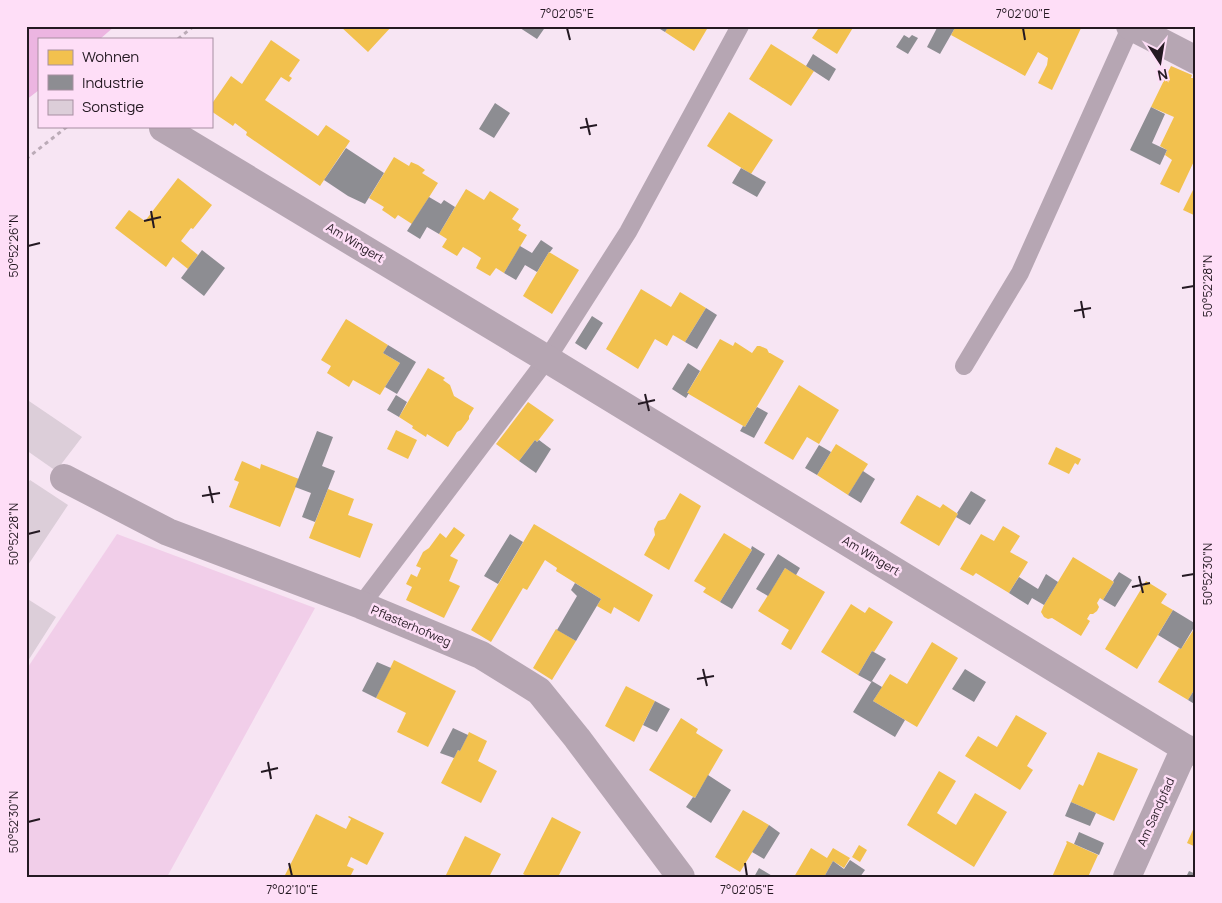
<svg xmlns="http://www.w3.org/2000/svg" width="1222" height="903" viewBox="0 0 1222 903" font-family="Manrope,sans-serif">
<rect width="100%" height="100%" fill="#f7e5f3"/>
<path fill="#f1cee9" d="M117,534L315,608L167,877H26V670Z"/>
<path fill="#ecb5e1" d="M26,26H115L100,39H39V90L26,100Z"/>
<path fill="#f2c14e" d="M340,26H392L368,52Z
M669,26H702L707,29L694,51L665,32Z
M820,26H854L837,54L812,38Z
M956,26H1082L1052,90L1038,83L1047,65L1048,58L1038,52L1025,76L951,35Z
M271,40L300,60L289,76L292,78L289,82L281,77L265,100L318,136L326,125L350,141L320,186L246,135L247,132L235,123L233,126L211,111V105L231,76L242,84Z
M771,44L814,71L791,106L749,79Z
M1171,66L1192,75L1191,78H1196V157L1179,193L1160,184L1172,160L1165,155L1167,150L1160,146L1174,117L1151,107Z
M729,112L773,140L751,174L707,146Z
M394,157L409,166L411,162L418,165L425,170L422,173L438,183L412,224L398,215L395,219L388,214L382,210L384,207L369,198Z
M178,178L212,205L193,229L191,228L181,241L198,255L188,269L173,257L166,267L115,228L129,210L145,221Z
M1196,184V216L1183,210Z
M466,189L484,200L490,191L519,209L512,219L521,225L518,230L527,235L504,273L496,268L490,276L476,268L481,258L472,252L463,247L457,256L442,247L447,239L439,234Z
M549,252L579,270L552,314L523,296Z
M641,289L671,307L680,292L706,308L685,342L673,335L667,346L655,339L638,369L606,349Z
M346,319L388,345L383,353L400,363L380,395L353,380L349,387L327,373L331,366L321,360Z
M720,339L733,346L735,342L752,353L757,346H760L767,349L769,353H770L784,361L745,427L687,393Z
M428,368L445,378L443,380L450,385L454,396L474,408L469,416V419L461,430L457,432L448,447L427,434L426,437L412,428L413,426L399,417Z
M799,385L839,410L819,444L807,437L793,460L764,443Z
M528,402L554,420L537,442L535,440L519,461L496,444Z
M396,430L417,440L408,459L387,449Z
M836,444L868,464L848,495L817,475Z
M1056,447L1081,459L1078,465L1075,463L1069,474L1048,464Z
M242,461L260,469L261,464L299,479L280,527L229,507L239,482L234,480Z
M328,489L354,499L348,515L373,524L360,558L309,538Z
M680,493L701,506L669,570L644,555L655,535L654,529L658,521L665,519Z
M917,495L940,508L943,504L958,514L939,546L900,523Z
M534,524L653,595L639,622L614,607L611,614L597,606L601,599L556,571L557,568L545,560L527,590L523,588L491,642L471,630Z
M1003,526L1020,536L1010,552L1028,562L1009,593L976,573L973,576L960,569L981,534L994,541Z
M454,527L465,535L450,556L458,560L449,581L460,586L444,618L406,600L412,587L406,584L411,574L417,577L421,568L416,566L423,552L429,548L440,533L446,538Z
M724,533L752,550L720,602L703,592L706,588L694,581Z
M1073,557L1114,582L1103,600L1100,598L1097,603L1099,607L1097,611L1093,614H1090L1087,619L1090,621L1081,636L1052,618L1048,619L1044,617L1041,612L1044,605Z
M785,568L825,592L791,650L781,644L789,630L758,611Z
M1146,581L1167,594L1161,603L1173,610L1137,669L1105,649Z
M851,604L865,613L869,607L893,622L874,652L872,651L858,675L821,652Z
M1196,626V687L1188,700L1158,682L1179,648L1181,649Z
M556,629L576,641L552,680L533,668Z
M932,642L958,658L917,727L873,701L890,674L907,684Z
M394,660L456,691L428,747L397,732L406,713L376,698Z
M626,686L655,701L634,742L605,726Z
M1016,715L1047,733L1027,766L1033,770L1020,790L965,756L978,736L997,747Z
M681,718L698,729L696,733L723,750L695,798L649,770Z
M469,732L487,741L478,761L497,771L481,803L441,783L458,750L460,751Z
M1098,752L1138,769L1114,821L1071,802L1079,784L1083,786Z
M939,771L956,781L937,813L956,825L975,793L1007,812L974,867L907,825Z
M743,810L769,825L740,872L715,857Z
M316,814L346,829L351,819L348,817L349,816L384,833L367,865L351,857L347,866L354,869L350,877H284Z
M552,817L581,832L558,877H529L523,874Z
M1196,823V847L1187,843Z
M465,836L501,854L489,877H445Z
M1067,841L1098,855L1088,877H1052L1067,843L1066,842Z
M859,845L867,850L860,862L852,857Z
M811,848L827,858L833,848L850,858L844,868L833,861L824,877H794Z"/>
<path fill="#8d8d92" d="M517,26H546L537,39Z
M655,26H669L665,32Z
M938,26H956L940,54L927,47Z
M904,35L909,38L912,35L918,38L908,54L896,47Z
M813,54L836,69L829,81L806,66Z
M495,103L510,113L494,138L479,129Z
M1151,107L1165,114L1152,143L1167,150L1160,165L1130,150Z
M346,148L384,173L365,204L348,196L324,180Z
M741,168L766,182L757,197L732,183Z
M429,197L441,204L444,200L455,207L439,234L427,227L420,239L407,231Z
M541,240L553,248L550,252H549L537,272L525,265L516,280L504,273L520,246L532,253Z
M202,250L225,268L204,296L181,278Z
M706,308L717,315L697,349L685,342Z
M592,316L603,323L586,350L575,343Z
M388,345L416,362L397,394L385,387L400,363L383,353Z
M688,363L700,371L687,393H689L686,398L672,389Z
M396,395L407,402L399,417L387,410Z
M757,407L768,413L754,438L740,431L743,426L745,427Z
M317,431L333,437L322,466L335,471L315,522L302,517L311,493L295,487Z
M535,440L537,442L539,440L551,449L536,473L519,461Z
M819,445L831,452L817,475L805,468Z
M863,471L875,479L861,503L848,495Z
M971,491L986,500L970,525L956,517L958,514L957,513Z
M510,534L523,542L498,584L484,576Z
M752,546L765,554L732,609L720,602L752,550L751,549Z
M778,554L800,568L796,575L785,568L768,596L756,589Z
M1119,572L1132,580L1115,607L1103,600L1114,582L1113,581Z
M1046,574L1058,582L1044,605L1032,598L1028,605L1009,593L1019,577L1038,589Z
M575,583L601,599L576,641L557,630L577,596L571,590Z
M1173,610L1196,624L1181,649L1158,635Z
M872,651L886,659L872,681L882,687L873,701L905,720L895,737L853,712L872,681L871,682L858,675Z
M377,662L391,668L376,698L362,691Z
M965,669L986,682L974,702L952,689Z
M1196,687V705L1188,700Z
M655,701L670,709L657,732L643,725Z
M453,728L468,735L460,751L458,750L454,758L440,753Z
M708,775L731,790L711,823L686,807L693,797L695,798Z
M1071,802L1096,813L1090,826L1065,816Z
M769,825L780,833L764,859L752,852Z
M1079,832L1104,843L1099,855L1074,844Z
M850,860L865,870L860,877H824L833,861L844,869Z
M759,868L774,877H754Z
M1189,871L1196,874V877H1186Z"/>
<path fill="#dcced9" d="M26,399L82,437L56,471L26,450Z
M30,480L68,505L26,568V486Z
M26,598L56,617L26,664Z"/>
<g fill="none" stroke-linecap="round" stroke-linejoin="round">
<path stroke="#bbabb7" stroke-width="3" stroke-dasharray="4 4" stroke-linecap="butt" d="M178,39L194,26
M26,159L68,126"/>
<path stroke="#b6a6b3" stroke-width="18" d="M964,366L1020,273L1131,26
M361,605L547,359L628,232L740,26"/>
<path stroke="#b6a6b3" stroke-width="28" d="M1130,26L1196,60
M163,128L547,359L1185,748L1196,752
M64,478L168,532L361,605L481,655L539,691L577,738L681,877
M1127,877L1185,748"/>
</g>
<path fill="none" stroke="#241922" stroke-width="2" d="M567,28L570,40M1023,28L1025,40M586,118L590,135M580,128L597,125M151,211L154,228M144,221L161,217M28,246L40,243M1182,288L1194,286M1081,301L1084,318M1074,311L1091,308M645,394L649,411M638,404L655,400M209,486L213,503M202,496L220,493M28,534L40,531M1139,576L1143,593M1182,576L1194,574M1132,587L1150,583M703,669L707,686M697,679L714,676M268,762L271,779M261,772L278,768M28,822L40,819M289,863L292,876M745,863L747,876"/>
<g text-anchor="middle" stroke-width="5" stroke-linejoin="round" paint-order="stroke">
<g font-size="12" fill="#241922" stroke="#fedef7">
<text transform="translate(355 243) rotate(31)" y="4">Am Wingert</text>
<text transform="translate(871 556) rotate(31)" y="4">Am Wingert</text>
<text transform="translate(411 626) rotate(23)" y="4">Pflasterhofweg</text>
<text transform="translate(1156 812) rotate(-66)" y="4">Am Sandpfad</text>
</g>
</g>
<rect width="1222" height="903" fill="none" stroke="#fedef7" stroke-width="55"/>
<rect x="38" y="38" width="175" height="90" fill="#fedef7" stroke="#a78fa2"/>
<rect x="48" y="50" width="25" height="15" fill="#f2c14e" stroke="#a78fa2"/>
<text x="82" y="62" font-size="15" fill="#241922">Wohnen</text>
<rect x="48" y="75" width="25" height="15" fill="#8d8d92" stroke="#a78fa2"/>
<text x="82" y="88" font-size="15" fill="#241922">Industrie</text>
<rect x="48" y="100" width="25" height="15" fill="#dcced9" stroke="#a78fa2"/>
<text x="82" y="112" font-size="15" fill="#241922">Sonstige</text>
<g transform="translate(1160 62) rotate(168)" stroke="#fedef7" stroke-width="4" paint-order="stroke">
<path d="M0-4L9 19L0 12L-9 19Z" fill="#241922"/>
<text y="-8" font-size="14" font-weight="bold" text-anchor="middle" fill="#241922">N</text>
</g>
<rect x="28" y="28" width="1166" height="848" fill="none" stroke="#241922" stroke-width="2"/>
<g font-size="12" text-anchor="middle" fill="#241922">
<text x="567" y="18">7°02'05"E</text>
<text x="1023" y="18">7°02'00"E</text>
<text transform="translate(14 246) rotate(-90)" y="4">50°52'26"N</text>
<text transform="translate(1208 286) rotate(-90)" y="4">50°52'28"N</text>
<text transform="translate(14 534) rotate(-90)" y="4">50°52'28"N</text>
<text transform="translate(1208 574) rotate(-90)" y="4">50°52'30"N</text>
<text transform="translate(14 822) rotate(-90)" y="4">50°52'30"N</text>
<text x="292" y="894">7°02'10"E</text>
<text x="747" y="894">7°02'05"E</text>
</g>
</svg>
